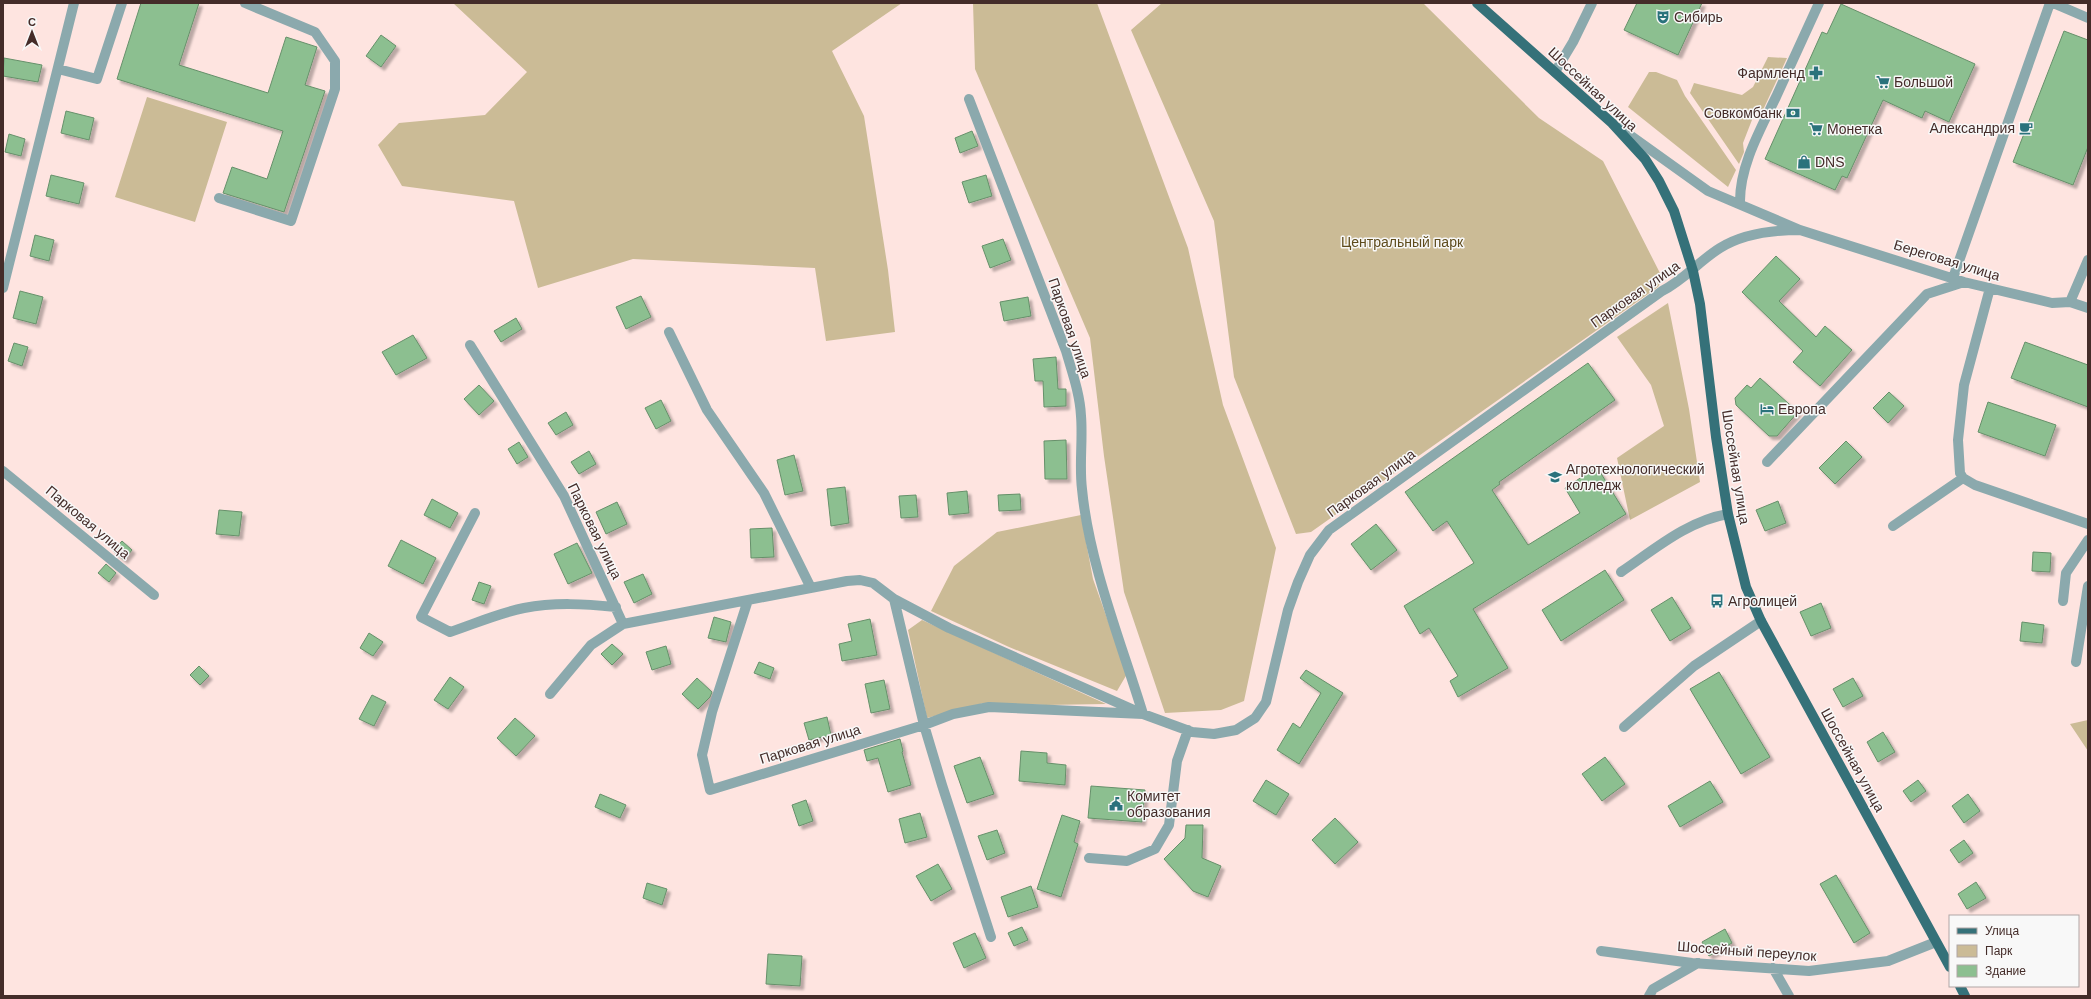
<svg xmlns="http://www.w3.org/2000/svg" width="2091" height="999" viewBox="0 0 2091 999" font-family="Helvetica,sans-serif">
<defs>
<filter id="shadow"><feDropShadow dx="3.5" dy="3.5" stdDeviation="1" flood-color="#0004"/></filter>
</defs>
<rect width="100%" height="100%" fill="#fee4e0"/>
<path fill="#cbbb96" d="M453,3H902L832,51L864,116L888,270L895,332L826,341L815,268L633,259L538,288L514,201L402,186L378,145L399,123L485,115L527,72Z
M973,3H1097L1188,248L1223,405L1276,548L1244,701L1221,710L1165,713L1124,592L1104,456L1090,338L975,69Z
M1162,3H1423L1539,118L1603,161L1663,279L1658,287L1311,532L1296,534L1234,377L1214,221L1131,30Z
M1768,57L1787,58L1763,110L1757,107L1743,143L1744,152L1739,164L1690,93L1694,83L1742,95L1753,87Z
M1649,72H1656L1677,80L1685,96L1736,170L1728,187L1628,107Z
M147,97L227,122L195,222L115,197Z
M1668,303L1689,409L1700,482L1630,520L1617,458L1664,426L1651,385L1617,337Z
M1081,515L1093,579L1127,674L1117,691L1009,647L931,611L954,566L997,532Z
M922,620L1106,704L1046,705L984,703L927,718L908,630Z
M2088,720V751L2070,724Z"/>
<path fill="#8cbf90" stroke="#66906a" filter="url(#shadow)" d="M141,3H199L179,65L268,93L286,37L317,47L305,85L325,91L284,212L223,193L232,167L267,179L283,131L117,79Z
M1637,3H1702L1678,55L1624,30Z
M1841,4L1975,64L1949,122L1925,111L1922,118L1883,100L1847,178L1842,176L1835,190L1765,159L1822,32L1827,34Z
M2064,31L2088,40V147L2073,185L2013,162Z
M381,35L396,46L381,67L366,56Z
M4,58L42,65L38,82L3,76Z
M66,111L94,118L89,140L61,133Z
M972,131L978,146L960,153L955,138Z
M9,134L25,139L21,156L5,152Z
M51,175L84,183L79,204L46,196Z
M986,175L992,196L969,203L962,182Z
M35,235L54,240L49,261L30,256Z
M1003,239L1011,260L990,268L982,246Z
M1776,256L1800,279L1779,301L1816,337L1825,326L1852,350L1820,386L1793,362L1803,351L1742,292Z
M20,291L43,297L36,324L13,318Z
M641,296L651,317L626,329L616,307Z
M1028,297L1031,316L1004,321L1000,302Z
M516,318L522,329L501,342L494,331Z
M413,335L427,358L396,375L382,352Z
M2025,342L2088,365V407L2011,378Z
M14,343L28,347L22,366L8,361Z
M1056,357L1058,389H1066V406L1044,407L1043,381H1035L1033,359Z
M1588,363L1615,400L1499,482L1500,484L1492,490L1528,545L1580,513L1565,488L1597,467L1626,514L1473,609L1508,668L1458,697L1450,681L1458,676L1429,628L1420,634L1404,606L1474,563L1447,521L1433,531L1405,492Z
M1760,378L1798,412L1777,436H1769L1736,405L1735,398L1747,385L1751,388Z
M479,385L494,401L479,415L464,399Z
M1889,392L1904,406L1888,423L1873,408Z
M661,400L671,421L656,429L645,408Z
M1988,402L2056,425L2045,456L1978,432Z
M566,412L573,425L556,435L548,423Z
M1066,440L1067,479H1045L1044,441Z
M1846,441L1862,457L1835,484L1819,468Z
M519,442L528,457L517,464L508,449Z
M589,451L596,464L579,474L571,462Z
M794,455L803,491L785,495L777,460Z
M845,487L849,523L831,526L827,489Z
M967,491L969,513L949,515L947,493Z
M1020,494L1021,510L999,511L998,495Z
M916,495L918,517L901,518L899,496Z
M432,499L458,513L450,528L424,515Z
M1778,501L1786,523L1765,531L1756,510Z
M617,502L627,524L606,534L596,512Z
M219,510L242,512L239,536L216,534Z
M1376,524L1397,550L1371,570L1351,544Z
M772,528L774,557L751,558L750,529Z
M401,540L436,558L423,584L388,566Z
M122,541L132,550L124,560L113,551Z
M577,543L592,573L568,584L554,554Z
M2033,552L2051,553L2050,572L2032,571Z
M106,564L116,573L109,582L98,573Z
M1605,570L1624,600L1561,641L1542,610Z
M643,574L652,594L634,603L624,582Z
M479,582L491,586L484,604L472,600Z
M1672,597L1691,628L1670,641L1651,610Z
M1821,603L1831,628L1811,636L1800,612Z
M714,617L731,622L726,642L708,638Z
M870,619L877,655L842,661L839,644L852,641L848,624Z
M2022,622L2044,625L2042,643L2020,641Z
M369,633L383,642L373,656L360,648Z
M612,644L623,654L612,665L601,654Z
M666,646L671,664L652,670L646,652Z
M759,662L774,668L770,679L754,673Z
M199,666L209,676L200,685L190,675Z
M1306,670L1343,693L1299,764L1277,750L1293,723L1300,728L1321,693L1300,678Z
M1719,672L1770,757L1741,774L1690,689Z
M450,677L464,687L448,709L434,700Z
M697,678L712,692L710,697L698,709L682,694Z
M1853,678L1863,696L1843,707L1833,689Z
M884,680L890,709L871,713L865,684Z
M372,695L386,702L374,726L359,719Z
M827,717L831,735L809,740L804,723Z
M515,718L535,736L516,756L497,738Z
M1883,732L1895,752L1878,762L1867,742Z
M900,739L903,751L902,752L911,785L888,792L878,758L867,761L864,750Z
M1021,751L1047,753V763L1066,765L1065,785L1019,781Z
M980,757L994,794L967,803L954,766Z
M1605,757L1625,784L1602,801L1582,774Z
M1266,780L1289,794L1276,815L1253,801Z
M1918,780L1926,791L1911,802L1903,791Z
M1710,781L1723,802L1680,827L1668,806Z
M1091,786L1145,790L1142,822L1088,818Z
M600,794L626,805L620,818L595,807Z
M1968,794L1980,811L1964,823L1952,806Z
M806,800L813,821L799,826L792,805Z
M920,813L927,837L905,843L899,819Z
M1062,815L1080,821L1074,842L1078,844L1061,897L1037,889Z
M1335,818L1358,842L1335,864L1312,840Z
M1186,825H1203L1202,858L1221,866L1208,897L1193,891L1164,859L1185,838Z
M997,830L1005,853L987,860L978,836Z
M1964,840L1973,853L1959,863L1950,850Z
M938,864L952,889L931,901L916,876Z
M1836,875L1870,933L1854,943L1820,884Z
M1976,882L1986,898L1967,909L1958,894Z
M647,883L667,889L662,905L643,898Z
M1031,886L1038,907L1008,917L1001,897Z
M1022,927L1028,940L1014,946L1008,933Z
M1725,929L1732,943L1709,956L1702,942Z
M975,933L986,958L964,968L953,943Z
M768,954L802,956L800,986L766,984Z"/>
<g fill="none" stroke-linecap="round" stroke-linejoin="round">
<path stroke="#8ba9ad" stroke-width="10" d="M2053,3L2088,18
M58,69L97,79L122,3
M1555,72L1573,42L1592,3
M1620,128L1708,191L1800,230L1964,282L2052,303L2070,302L2088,308
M219,198L291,221L335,89V61L315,32L245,3
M1740,204C1739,167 1760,130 1776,97C1790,66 1805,34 1819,3
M1953,278L2050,3
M3,288L74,3
M1990,288L1964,385L1958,440L1960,473L1963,478L1975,485L2088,524
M2070,302L2088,260
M669,332L707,410L764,493L811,588
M470,345L564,496L623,624L847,581L860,580L873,583L894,599L949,628L1143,714L1192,732L1214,734L1236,730L1255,718L1266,702L1288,610L1298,582L1310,555L1329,530L1662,291C1684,280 1699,261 1720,248C1744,233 1773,230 1800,230
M1767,462L1927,294L1964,282
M3,471L154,595
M475,513L421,617L450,632C474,624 499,613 524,608C555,602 585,604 616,607
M1893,526L1963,478
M1621,572C1655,549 1687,521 1728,514
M894,599L924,725L942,785L991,937
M748,600L712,712L702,755L710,790L924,725L953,714L989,707L1143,714C1121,642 1089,563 1082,489C1079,465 1083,440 1081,416C1080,394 1072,372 1066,351L969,99
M2063,601L2066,573L2088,540
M2076,662L2088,586
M550,694L591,645L623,624
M1624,727L1694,666L1761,621
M1089,858L1127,861L1155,849L1169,825L1177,761L1188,730
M1601,951L1692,963L1809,971L1888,961L1936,942
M1773,968L1789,996
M1649,996L1653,989L1698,963"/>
<path stroke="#357179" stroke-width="10" d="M1477,3L1612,123L1645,159L1659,181L1674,211L1693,271L1700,304L1716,437L1728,514L1746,587L1761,621L1950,967
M1960,986L1965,996"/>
</g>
<defs>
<g id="theatre-bare" transform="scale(1.08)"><path d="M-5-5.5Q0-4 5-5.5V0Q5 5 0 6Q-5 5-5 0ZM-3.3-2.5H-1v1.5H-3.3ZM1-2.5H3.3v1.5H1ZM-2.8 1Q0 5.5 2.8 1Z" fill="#2a727c" stroke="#f8f8f8" stroke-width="2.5" paint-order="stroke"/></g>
<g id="pharmacy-bare" transform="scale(1.08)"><path d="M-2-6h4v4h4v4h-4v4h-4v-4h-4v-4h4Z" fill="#2a727c" stroke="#f8f8f8" stroke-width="2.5" paint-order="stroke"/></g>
<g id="supermarket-bare" transform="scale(1.08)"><path d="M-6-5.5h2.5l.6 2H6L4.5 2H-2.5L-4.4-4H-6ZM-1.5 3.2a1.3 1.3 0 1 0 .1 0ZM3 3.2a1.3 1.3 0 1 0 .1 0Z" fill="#2a727c" stroke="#f8f8f8" stroke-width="2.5" paint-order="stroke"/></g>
<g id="bank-bare" transform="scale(1.08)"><path d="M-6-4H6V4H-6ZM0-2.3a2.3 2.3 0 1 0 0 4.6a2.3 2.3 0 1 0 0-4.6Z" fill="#2a727c" stroke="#f8f8f8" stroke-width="2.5" paint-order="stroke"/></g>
<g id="cafe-bare" transform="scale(1.08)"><path d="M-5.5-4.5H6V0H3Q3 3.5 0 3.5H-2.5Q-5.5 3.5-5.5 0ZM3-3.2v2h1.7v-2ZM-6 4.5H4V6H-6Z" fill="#2a727c" stroke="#f8f8f8" stroke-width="2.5" paint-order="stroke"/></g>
<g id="shop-bare" transform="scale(1.08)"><path d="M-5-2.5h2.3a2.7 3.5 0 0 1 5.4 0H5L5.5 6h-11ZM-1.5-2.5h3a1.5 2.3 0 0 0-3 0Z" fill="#2a727c" stroke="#f8f8f8" stroke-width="2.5" paint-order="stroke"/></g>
<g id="hotel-bare" transform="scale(1.08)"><path d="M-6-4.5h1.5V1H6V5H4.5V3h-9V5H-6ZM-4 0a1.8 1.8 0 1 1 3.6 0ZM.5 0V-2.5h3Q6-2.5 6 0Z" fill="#2a727c" stroke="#f8f8f8" stroke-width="2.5" paint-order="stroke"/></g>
<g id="university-bare" transform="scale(1.08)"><path d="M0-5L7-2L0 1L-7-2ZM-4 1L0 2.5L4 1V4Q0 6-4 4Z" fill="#2a727c" stroke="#f8f8f8" stroke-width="2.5" paint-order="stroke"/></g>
<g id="bus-bare" transform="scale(1.08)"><path d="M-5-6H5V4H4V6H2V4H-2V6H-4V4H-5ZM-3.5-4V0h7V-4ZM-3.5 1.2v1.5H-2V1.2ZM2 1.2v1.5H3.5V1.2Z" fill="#2a727c" stroke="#f8f8f8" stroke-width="2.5" paint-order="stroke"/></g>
<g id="civic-bare" transform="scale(1.08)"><path d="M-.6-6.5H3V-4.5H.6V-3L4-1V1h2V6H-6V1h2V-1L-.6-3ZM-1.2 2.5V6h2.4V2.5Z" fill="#2a727c" stroke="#f8f8f8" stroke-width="2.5" paint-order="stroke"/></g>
</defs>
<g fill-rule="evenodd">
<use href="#theatre-bare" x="1663" y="17"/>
<use href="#pharmacy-bare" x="1816" y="73"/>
<use href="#supermarket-bare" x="1883" y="82"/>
<use href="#bank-bare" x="1793" y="113"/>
<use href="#cafe-bare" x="2026" y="128"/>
<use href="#supermarket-bare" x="1816" y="129"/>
<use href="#shop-bare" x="1804" y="162"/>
<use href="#hotel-bare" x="1767" y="409"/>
<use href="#university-bare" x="1555" y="477"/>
<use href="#bus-bare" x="1717" y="601"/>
<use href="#civic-bare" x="1116" y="804"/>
</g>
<g text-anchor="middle" stroke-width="3" stroke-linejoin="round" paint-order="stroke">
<g font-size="14" fill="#442c29" stroke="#f8f8f8" text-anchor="start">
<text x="1674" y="22">Сибирь</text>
<text x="1805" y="78" text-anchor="end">Фармленд</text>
<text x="1894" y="87">Большой</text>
<text x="1782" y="118" text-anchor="end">Совкомбанк</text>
<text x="2015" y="133" text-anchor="end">Александрия</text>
<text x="1827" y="134">Монетка</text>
<text x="1815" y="167">DNS</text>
<text x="1778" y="414">Европа</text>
<text x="1566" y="474">Агротехнологический<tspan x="1566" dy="16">колледж</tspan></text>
<text x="1728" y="606">Агролицей</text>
<text x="1127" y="801">Комитет<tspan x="1127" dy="16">образования</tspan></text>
</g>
<g font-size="14" fill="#442c29" stroke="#f8f8f8">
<text transform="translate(1593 89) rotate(43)" y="5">Шоссейная улица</text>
<text transform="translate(1947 260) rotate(17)" y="5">Береговая улица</text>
<text transform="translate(1635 294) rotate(-35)" y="5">Парковая улица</text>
<text transform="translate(1070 328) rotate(71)" y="5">Парковая улица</text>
<text transform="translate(1736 467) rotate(81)" y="5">Шоссейная улица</text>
<text transform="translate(1371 483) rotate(-36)" y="5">Парковая улица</text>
<text transform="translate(88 522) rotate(40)" y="5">Парковая улица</text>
<text transform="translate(595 531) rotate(64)" y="5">Парковая улица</text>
<text transform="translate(810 744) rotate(-17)" y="5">Парковая улица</text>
<text transform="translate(1853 760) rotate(61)" y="5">Шоссейная улица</text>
<text transform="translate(1747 951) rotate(4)" y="5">Шоссейный переулок</text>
</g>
<g font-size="14" fill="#5e4b1c" stroke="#f8f8f8">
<text x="1402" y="247">Центральный парк</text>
</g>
</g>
<rect width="2091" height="999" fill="none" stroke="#442c29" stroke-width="8"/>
<rect x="1949" y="915" width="130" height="72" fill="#f8f8f8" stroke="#b0a6a5"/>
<rect x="1957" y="928" width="20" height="6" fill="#357179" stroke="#b0a6a5"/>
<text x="1985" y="935" font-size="12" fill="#442c29">Улица</text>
<rect x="1957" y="945" width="20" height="12" fill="#cbbb96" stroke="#b0a6a5"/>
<text x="1985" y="955" font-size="12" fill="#442c29">Парк</text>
<rect x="1957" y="965" width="20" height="12" fill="#8cbf90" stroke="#b0a6a5"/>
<text x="1985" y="975" font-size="12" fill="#442c29">Здание</text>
<g transform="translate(32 32)" stroke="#f8f8f8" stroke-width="3" paint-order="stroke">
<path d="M0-3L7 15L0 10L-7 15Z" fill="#442c29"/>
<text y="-6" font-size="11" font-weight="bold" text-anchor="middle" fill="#442c29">С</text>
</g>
</svg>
